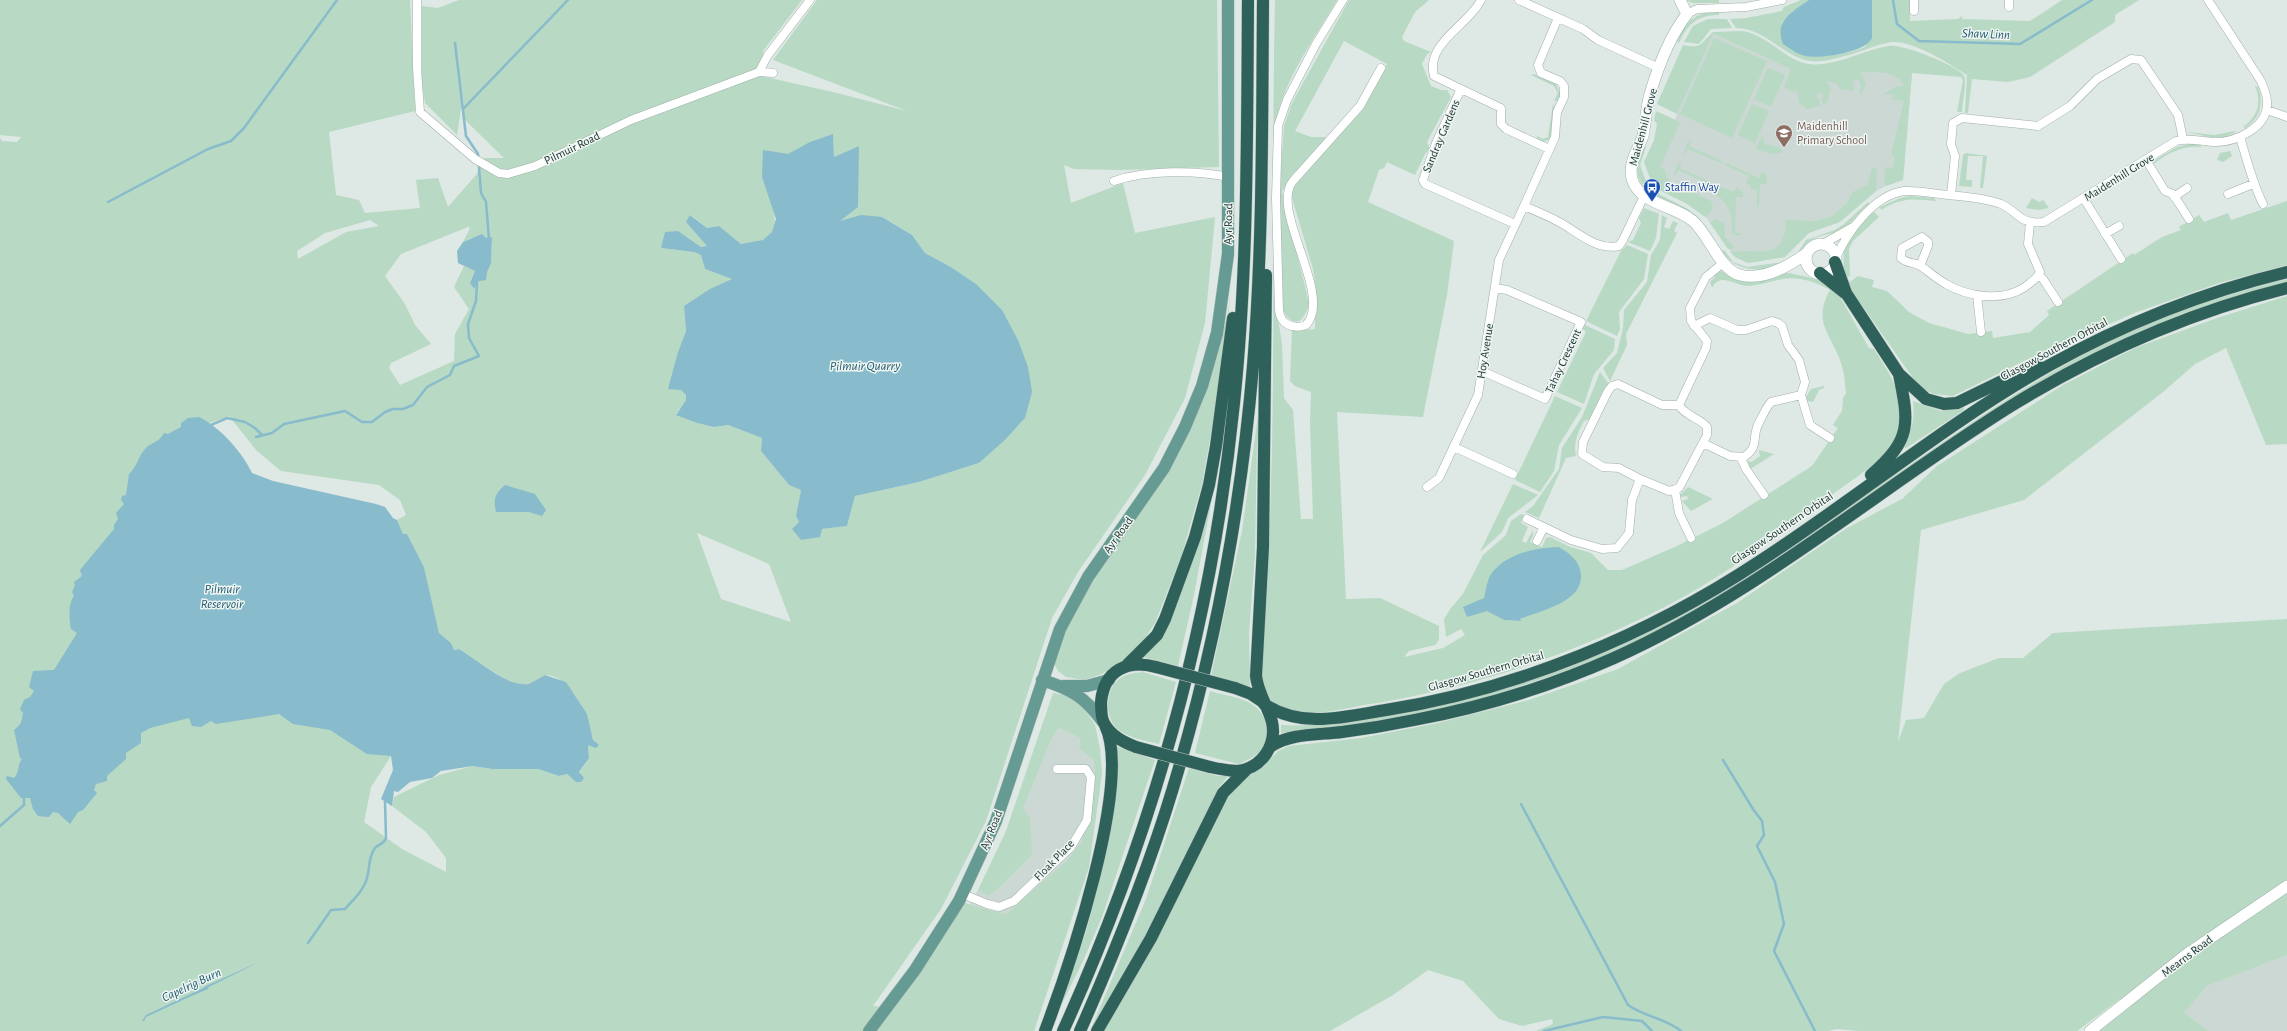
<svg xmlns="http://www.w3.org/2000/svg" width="2287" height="1031" viewBox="0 0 2287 1031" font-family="'Alegreya Sans',sans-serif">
<rect width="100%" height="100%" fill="#dee8e4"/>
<path fill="#ccd8d3" d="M1712,34L1810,77L1913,61L1903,180L1889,184L1876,191L1852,211L1846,205L1832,216L1814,221L1786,219L1785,257L1748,263L1735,257L1703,213L1654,185L1677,114Z
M1059,728L1080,738L1079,748L1094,761L1095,787L1081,843L1066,861L1006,914L970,904L978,890L988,896L998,889L1032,855L1023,809L1052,738Z
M2287,955V1031H2209L2184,1013L2207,986Z"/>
<path fill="#b8d9c3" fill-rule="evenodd" d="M0,0H410L415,111L329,132L336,195L359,200L365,213L420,208L416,180L438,178L448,207L476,175L484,158H504L464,119L463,96L457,135L425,103L422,84V6L438,8L459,0H802L763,51L765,77L833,92L907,111L773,60L817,0H1217L1219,167L1119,170L1074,169L1064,165L1071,203L1123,183L1135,233L1215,217L1205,323L1185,398L1145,475L1078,572L1052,618L986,821L941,909L873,1006L894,1008L913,983L965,903L1006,914L1066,861L1081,843L1095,787L1094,761L1079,748L1080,738L1059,728L1052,738L1023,809L1030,818L1032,855L998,889L988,896L978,890L1006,831L1053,693L1071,696L1083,706L1095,725L1100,749L1102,774L1089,867L1034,1031H0V138L2,141L17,142L21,137L0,135ZM833,135L834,157L859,146L839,221L882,217L912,235L925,253L949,266L992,300L1025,418L1004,441L979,463L919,482L855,496L847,526L822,529L799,522L796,516L801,490L789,485L761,451L762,438L728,425L714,427L697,423L676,414L686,400V395L681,390L678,352L686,331L684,306L732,279L705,269L701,255L694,252L661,248L678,231L701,247L708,246L686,222L691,215L707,228L719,226L741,244C747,243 757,243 763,240C787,229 768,194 762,177C783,159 805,141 833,135ZM370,220L379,226L346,232L298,259L297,251L325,233ZM468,227L470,228L463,242L471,238H492L491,263L474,289L470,283L475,271L464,266L454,287L469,309L455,334L454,361L400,385L389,368L391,363L431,344L415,325L405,304L385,276L401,254ZM229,416L257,451L281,471L379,485L400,500L406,515L397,520L403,534H407L424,567L439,633L451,643L454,650L459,649C471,656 515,691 529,684C533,682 541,677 545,675C571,674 589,719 593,740L588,745L589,758L579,773L576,782L567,774L559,776L538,769H491L473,766L439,775L394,797L392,806L426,832L446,858V872L402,849L364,822L371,787L391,756L192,429ZM697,533L769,564L791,622L721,599Z
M1275,0H1337C1313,41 1279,86 1274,134L1277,312L1282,344L1284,398L1293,410L1301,519H1313L1310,423L1311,392L1295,386L1290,381L1292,331L1315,329L1316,289L1313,269L1290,191L1292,186L1365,106L1387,64L1344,41L1295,131L1311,137H1330L1291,176L1282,192L1309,303C1304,324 1293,329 1282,309L1279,196L1284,126L1292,103L1349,0H1429L1415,12L1402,37L1404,41L1431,52L1427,54L1422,64L1431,86L1441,90H1447L1451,97L1427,142L1430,149L1425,154L1415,175L1387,162L1384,168L1379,170L1368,202L1454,241L1447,295L1423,417L1337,412L1346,599L1380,598L1439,626V640L1435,645L1409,651L1404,657L1443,648L1465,635L1461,629L1446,637L1444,619L1451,608L1463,594L1483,555L1506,535L1511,521L1521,514L1524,515L1521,523L1528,527L1522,541L1526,543L1533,530V536L1530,542L1542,547L1546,538L1550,537L1570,547L1591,553L1608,570H1622L1677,546L1723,523L1812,466L1838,428L1833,425L1842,411L1843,398L1846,394C1845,386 1845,378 1843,370C1836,338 1810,325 1830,290C1817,282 1798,276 1783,279C1771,281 1761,285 1749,286C1735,286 1720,271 1712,288L1710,282L1715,277L1714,275L1721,271L1734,277L1789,273L1826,281L1835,288L1869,348L1874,349C1889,373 1908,399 1899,429C1890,459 1855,477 1832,495C1781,534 1730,572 1674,602C1576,654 1473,688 1364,705C1336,710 1296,722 1271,701C1263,694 1263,684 1261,674C1280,450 1270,225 1275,0ZM1491,574L1558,604L1520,619V621L1504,620L1475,603L1484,598Z
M1685,0H1719V3H1693Z
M1801,0H1809L1792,12L1782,23L1804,56C1824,57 1846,55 1865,47L1872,0H1910V21L1958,19L1962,16V19L2030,21L2062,0H2139L2115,15V22L2030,77L2008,82L1972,79L1968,113H1965L1967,75C1950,64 1913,40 1892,42C1877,44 1863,51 1849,55C1836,58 1822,63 1810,61C1782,56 1765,28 1736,28L1730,19L1746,18L1782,11L1784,7Z
M1708,12H1719V15C1697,15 1688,24 1679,43L1677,41C1684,26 1691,16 1708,12Z
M1708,19H1727L1732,28L1711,29L1699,44L1684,42L1693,26Z
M1742,31C1767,34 1784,60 1809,64C1832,68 1866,49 1889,46C1902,44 1957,65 1964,76C1967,81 1962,105 1962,112H1957L1963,80L1961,77L1912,73L1903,180L1886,186L1884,179L1886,167L1893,168L1895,156L1891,155L1904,101L1890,99L1895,96L1892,94L1882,95L1897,86H1904C1898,71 1874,71 1861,73L1866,85L1861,94L1859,93L1861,86L1859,80L1852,81L1855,91L1840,89L1836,83L1826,81L1831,88L1827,102L1824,104L1822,103L1823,94L1819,92L1816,96L1820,101V106L1807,109L1799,103L1797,90L1793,92L1784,87L1791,69L1713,34L1677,114L1657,104L1683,45C1702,49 1700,44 1713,32Z
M1714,38L1767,61L1732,138L1680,114Z
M1768,68L1785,75L1771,107L1754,99Z
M1534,74L1556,84L1560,94L1557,101H1554L1558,93L1554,86L1531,75Z
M2255,86L2258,87C2264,103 2260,119 2245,128L2243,127C2258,117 2262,102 2255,86Z
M1553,104L1555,108L1552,136L1550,139L1543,142L1537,139V136L1543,139L1548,137Z
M1752,104L1769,111L1755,143L1738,135Z
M1656,111L1680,122L1660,167L1665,170L1667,178L1674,184L1711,201C1715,209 1711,212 1705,217L1687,204L1653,187L1644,162L1654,140L1657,124L1654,120Z
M2235,131V133L2223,137H2209L2187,132L2214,135Z
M1762,135L1765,144L1780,148L1783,152L1773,154L1756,149Z
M1692,140L1689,146L1722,161L1721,163L1688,149L1685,155L1684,154L1688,141Z
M2190,144H2200L2201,147C2181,145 2168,154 2153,164V161L2177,147Z
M1646,147L1640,165L1649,189L1688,209L1700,219C1693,218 1685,210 1678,207C1650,193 1626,184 1643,148Z
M2230,151L2232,156L2223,162L2217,160L2220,153Z
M1966,153L1987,156L1983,188H1980L1983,156H1968L1966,180H1972V187L1959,186L1963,155Z
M1682,162L1679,168L1713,183L1712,185L1678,170L1675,176L1674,173L1678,164Z
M1726,163L1759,178L1762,172C1767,174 1767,179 1767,184H1760L1759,206L1757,207V190H1751V186L1746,182L1749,176L1725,165Z
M1872,168H1877L1876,191L1840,222L1809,233L1785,257L1748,263L1735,257L1730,252C1761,248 1785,263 1786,219L1814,221L1832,216L1846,204L1853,192L1868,185Z
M1716,185L1734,192L1737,187L1743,192V197H1736L1735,233H1742L1739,236L1732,234C1733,215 1730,203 1713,193Z
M1910,196L1934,198L1936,201C1913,199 1902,197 1881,210L1880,207L1900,198Z
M2032,198L2039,202L2043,200L2049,208L2038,210L2026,208Z
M2287,201V265L2219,283L2137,312L2022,362L1953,396L1934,394L1925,390L1913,378L1847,284C1838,245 1846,237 1874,212L1879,217L1853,241L1849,249L1850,276L1847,277L1850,282L1858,276L1874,280L1872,287L1887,291L1909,312L1929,323L1968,334L1992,331L1993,338L2030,332L2049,315L2047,311L2133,253L2134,255L2162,237L2181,230L2179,227L2199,215L2204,222L2228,213L2231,220Z
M1868,202L1869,204C1859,211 1853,223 1843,229C1833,235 1820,234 1811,240C1805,244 1804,250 1799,254C1777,272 1739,278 1722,251L1724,250L1733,262L1747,267L1783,262L1796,255L1806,240L1835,230L1844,224Z
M1644,208L1659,214L1656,238L1650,251L1628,242L1633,240L1641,223L1639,218Z
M1662,215L1667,218L1664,227L1669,229L1673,221L1678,223L1674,231L1677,233L1626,334L1627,345L1610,381L1603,368L1617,353L1623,328L1624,310L1647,282L1651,255L1660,240Z
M1716,219L1724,224L1725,237L1735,248L1728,249L1710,223Z
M1627,245L1648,254L1644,279L1619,312L1620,329L1617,336L1586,321L1621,251Z
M2287,279V282L2184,313L2138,333L1689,615L1619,650L1563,672L1488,697L1440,710L1371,722L1281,733V725C1327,728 1374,715 1419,707C1505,690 1590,665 1667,622C1693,607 1718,590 1743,574C1779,550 1816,528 1852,504C1922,458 1989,407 2063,366C2131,326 2210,298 2287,279Z
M1230,292L1227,343L1202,484L1182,554L1155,623L1145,638L1123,661L1102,674L1084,680L1066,677L1058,671L1054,663L1062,634L1089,583L1137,516L1215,359L1228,312Z
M2287,296V444L2266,445L2226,348L2195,364L2163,392L2024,500L1921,530L1898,742L1906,720L1924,718L1944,684L1960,673L1999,658H2023L2053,633L2287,619V955L2207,986L2184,1013L2209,1031H2099L2125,1011L2120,999L2077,1031H1859L1836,1029L1828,1031H1536L1553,1024L1552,1019L1522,1026L1499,1019L1463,981L1428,970L1393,995L1330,1031H1103L1142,966L1231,787L1263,767L1278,751L1289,746L1361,738L1438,723L1529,700L1618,669L1737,603L1847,528L1902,499L1937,466L2063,385L2135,348L2217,318Z
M1583,324L1615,339L1614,350L1594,374L1584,404L1557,392L1586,332L1582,328Z
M1600,372L1609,384L1590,419L1584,421C1578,432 1573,443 1576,456L1566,458L1539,518L1525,512L1533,506L1559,469L1562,448L1582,417Z
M1824,386V388L1819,390L1813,402L1807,401L1806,397L1811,389Z
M1555,396L1582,408L1559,445L1554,471L1540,492L1515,480Z
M1913,401L1941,411L1964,407V410L1906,448L1904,447C1912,431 1915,418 1913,401Z
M1260,402L1261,434L1257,443L1255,554L1249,633L1250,687L1211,676L1242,531Z
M1759,450L1774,454L1750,469L1746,461L1752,462L1760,456Z
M1218,465L1194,595L1178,666L1143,657L1158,641Z
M1513,484L1538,495L1508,518L1502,532L1480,552Z
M1688,487L1713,499L1691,511L1682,501L1688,499L1687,496L1681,497L1680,495Z
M1143,672L1176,682L1159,744C1147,741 1130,738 1120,731C1104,720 1104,691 1119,679C1125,674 1135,673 1143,672Z
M1210,691C1223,695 1239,697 1250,703C1265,711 1272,731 1264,746C1260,755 1247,760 1239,764L1195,753Z
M1116,746L1155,760L1102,917L1083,961L1052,1024C1067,985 1083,947 1093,906C1107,854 1110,799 1116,746Z
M1189,768L1217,776H1228L1219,787L1142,943L1090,1031L1146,899Z"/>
<path fill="#88bbcb" d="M1809,0H1872V38C1865,53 1820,59 1805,56C1797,54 1789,48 1783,44C1774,21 1792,12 1809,0Z
M833,134L834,157L859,146L858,207L840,221L861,215L882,217L912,235L925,253L949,266L976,284L1002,310L1018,340L1028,367L1032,392L1025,418L1004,441L979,463L919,482L855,496L847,526L822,529L820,537L801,540L792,529L799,522L796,516L801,490L789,485L761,451L762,438L728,425L714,427L697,423L676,415L686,400V395L681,390L668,389L678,352L686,331L684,306L710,289L732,279L705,269L701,255L694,252L661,248L665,232L678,231L701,247L707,246L686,222L690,215L707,228L719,226L741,244L763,240L772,232L776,219L762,177L763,150L788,154L810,142Z
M482,234L486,238L492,237L491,263L487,272L486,280L479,281L474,289L470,283L475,271L458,263L457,251L463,242Z
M199,417C220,427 243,453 252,473L273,481L376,504L385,507L393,518L397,520L403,534H407L424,567L439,633L451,643L454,650L459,649C478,660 506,687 529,684L545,675L566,682L587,714L593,740L599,745L596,748L588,745L589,758L579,772L584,778L581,782H576L567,774L559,776L538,769H492L473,766L441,771L432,778L410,782L398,792L394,791L392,806L381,799L393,770L391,756L367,754L330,730L293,724L279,714L216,724L211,721L201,727L192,726L189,718L150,728L141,733V743L126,753V759L107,776V781L96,784L94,790L97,793L83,810L78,812L70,824L58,813L53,812L49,817L38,816L33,809L30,798H21L6,779L7,776L14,778C20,772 17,765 22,759L20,758L14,730C21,725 22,721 23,713L20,709L24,700L30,697L34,691L29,687L33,671L54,670L77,633L71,629C69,619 68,604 74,596L72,592L75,585L74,582L82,576L80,570L114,529V525L118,519L116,513L124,504L121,500L122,496L126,495L129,474C137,467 138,457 145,449C151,442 159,443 164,433L168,434L181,427V423L188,418Z
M505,485L535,494L546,510L542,516L529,512H496C493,500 495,493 505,485Z
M1559,547C1570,554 1580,561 1581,575C1583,602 1540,611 1520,619L1521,621L1504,620L1487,611L1467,617L1463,607L1484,598C1486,591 1487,580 1491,574C1506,553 1535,548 1559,547Z
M259,962L205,989L204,987Z
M197,991L198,993L146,1017L144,1021H142L146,1015Z"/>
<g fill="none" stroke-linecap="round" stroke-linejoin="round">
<path stroke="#88bbcb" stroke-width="2.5" d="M1893,0L1897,24L1919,41L2020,44L2092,0
M455,43L466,136L478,154L481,193L486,202L489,240
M463,109L568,0
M108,202L208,149L231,141L244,128L337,0
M211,425L227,418L245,422L255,428L262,435
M256,437L272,433L284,424L345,411L362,422H372L385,412L393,409H403L413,405L427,387L450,375L454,366L479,356L469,338L468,324L476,301L477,283
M1723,760L1753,809L1762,821L1764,835L1757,846L1775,882L1784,924L1774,951L1815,1031
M1521,804L1628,1005C1645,1017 1665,1018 1681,1031
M0,826L24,805V798
M308,943L331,910L345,909C353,900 364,890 367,878C370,868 368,857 375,848C379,844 384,844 386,838L385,801
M195,993L207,988
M1544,1031L1603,1017L1642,1021L1652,1031"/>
<g stroke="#a1afab" stroke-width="9">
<path id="street" d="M417,0V68L420,112L475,159L499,173L508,174L535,166L631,120L759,72L768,55L810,0
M1343,0L1316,44L1287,100L1278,126L1276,198L1279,310C1280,324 1293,330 1306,325C1334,295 1269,210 1293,181L1360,106L1381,68
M1481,0C1469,25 1425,43 1434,76L1461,89L1436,143L1423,180L1425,184L1515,224
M1519,0L1583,29L1598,40L1659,68
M1914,0V11
M2009,7V0
M1687,14L1697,9L1746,7L1782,0
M1558,18L1538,65L1541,73L1560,81L1564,86V97L1557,112L1555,137L1524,206C1536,211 1548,216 1559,222C1578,232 1596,251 1619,246L1623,240L1644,196
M759,72L773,73
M1461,89L1501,108V124L1506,129L1549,149
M2267,110L2287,117
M2240,137C2247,160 2252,182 2263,204
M2146,160L2165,191L2173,194L2189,219
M1114,181C1146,170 1196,170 1229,177
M2228,194L2253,184
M1951,195L1955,156L1951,144L1953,123L1962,118L2038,126L2070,106L2097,79L2131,59L2141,60L2178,115L2183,139
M2174,197L2187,188
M2084,199L2121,259
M2105,234L2119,226
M1823,244L1851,228
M1836,258C1847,232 1874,195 1904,191C1918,190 1935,194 1949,195C1966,197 1985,198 2001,204C2019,212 2019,225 2044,222L2176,141C2189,137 2203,142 2216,142C2236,142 2266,128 2267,105C2268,96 2264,89 2261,81L2208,0
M1920,266L1928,246V242L1922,237L1902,248L1901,258C1907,264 1915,262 1921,266C1929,272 1937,279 1946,284C1968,297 2003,302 2025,287C2031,282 2037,279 2040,272L2028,244L2030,223
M2039,275L2043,279L2058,302
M1977,295L1981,332
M1694,326L1710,318L1737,330H1746L1772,321L1778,323L1782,326L1788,345L1799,360L1805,382L1801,395L1771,402C1765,409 1761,419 1757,427C1752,442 1759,446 1744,457L1730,456L1703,443
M1482,371L1545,399L1581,322L1507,290L1495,288
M1801,395L1810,425L1830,438
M1454,447L1513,474
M1741,458L1746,469L1764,495
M1640,479L1619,468L1603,467L1582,454L1583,442L1608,391L1612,386L1618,384L1662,405H1679
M1427,487L1439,478L1478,395L1499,260L1524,206
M1675,490L1679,513L1691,538
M1527,519L1571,540L1602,549L1617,548L1629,533L1632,500L1640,479L1669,491L1679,488L1707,435V427C1700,418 1685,416 1679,405L1706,348L1707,341L1691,321L1690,308L1706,277L1723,263
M1537,541L1544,527
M963,894L987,904L999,907L1014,901L1071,847L1087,820L1091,777L1086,769H1057"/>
</g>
<g stroke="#9eb3ad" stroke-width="12">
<path id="secondary" d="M1680,0L1687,14C1670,36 1658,67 1650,94C1646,107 1646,122 1643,136C1638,150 1628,163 1632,179C1640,205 1675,205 1693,221C1709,235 1720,270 1740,275C1763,281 1789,266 1807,253
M1806 259a15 15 0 1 1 30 0a15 15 0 1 1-30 0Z
M2090,1031L2187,954L2287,886"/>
</g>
<g stroke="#bcc3c2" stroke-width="13">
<path id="primary" d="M1042,680C1071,689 1085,697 1103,722
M1063,686H1087L1109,680
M869,1031L915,970L959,901L996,821L1060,629L1088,577L1164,468L1185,427L1202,386L1217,333L1228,254V0"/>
</g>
<g stroke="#bcc3c2" stroke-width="13">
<path id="highway" d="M1835,262L1846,293L1899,374L1926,399L1944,404L1957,403L2037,364
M1820,273L1845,293
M1871,475C1912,439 1909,424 1899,374
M1127,665L1157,635L1165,619L1195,537L1209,485L1216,446L1233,318
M1235,688L1251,694L1263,702
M1264,704C1302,729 1344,717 1386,710C1519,689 1648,635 1760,561C1857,498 1947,423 2048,366C2123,324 2204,292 2287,272
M1136,747C1123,742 1111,736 1104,723C1101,718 1101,709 1101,702C1104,670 1128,659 1156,667
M1270,747C1289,733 1319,735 1342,732C1366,729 1390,725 1414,720C1483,707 1551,686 1614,658C1759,593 1878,489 2011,406C2097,353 2190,312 2287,288
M1210,767C1219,769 1229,771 1238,771C1262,768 1277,745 1272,722C1268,706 1258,694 1256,676L1263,547L1266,275
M1045,1031C1068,970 1133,782 1105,725
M1063,1031C1153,833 1212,620 1234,403C1248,270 1247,134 1248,0
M1080,1031C1115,952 1148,871 1173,788C1214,652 1241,508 1253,366C1263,245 1262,122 1263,0
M1097,1031L1151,938L1223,793L1247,769"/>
</g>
<use href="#street" stroke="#fff" stroke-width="8"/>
<use href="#secondary" stroke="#fff" stroke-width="11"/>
<use href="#primary" stroke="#659b92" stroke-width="12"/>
<use href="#highway" stroke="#2e615a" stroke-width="12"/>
<g stroke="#bcc3c2" stroke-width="13" stroke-linecap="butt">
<path id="highway-bridge" d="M1156,667L1235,688
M1136,747L1210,767"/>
</g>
<use href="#highway-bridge" stroke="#2e615a" stroke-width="12"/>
</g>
<defs>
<g id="school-pin" transform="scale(0.9)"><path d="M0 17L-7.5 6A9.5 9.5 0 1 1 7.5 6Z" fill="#8d6e63" stroke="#eef5f2"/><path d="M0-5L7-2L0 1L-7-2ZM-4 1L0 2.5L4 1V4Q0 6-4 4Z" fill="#fff"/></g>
<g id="bus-pin" transform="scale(0.9)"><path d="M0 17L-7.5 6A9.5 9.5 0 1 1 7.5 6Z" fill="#1a4fb4" stroke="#eef5f2"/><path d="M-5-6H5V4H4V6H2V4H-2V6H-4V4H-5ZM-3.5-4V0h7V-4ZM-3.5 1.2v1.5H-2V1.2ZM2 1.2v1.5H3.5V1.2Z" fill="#fff"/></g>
</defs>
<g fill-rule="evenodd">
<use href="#school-pin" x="1784" y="133"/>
<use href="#bus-pin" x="1652" y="187"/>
</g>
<g text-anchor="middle" stroke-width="3" stroke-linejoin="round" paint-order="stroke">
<g font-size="12" fill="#785e54" stroke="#eef5f2" text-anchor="start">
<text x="1797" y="130">Maidenhill<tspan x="1797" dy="14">Primary School</tspan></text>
</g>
<g font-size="12" fill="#203732" stroke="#eef5f2">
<text transform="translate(1643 127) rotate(-75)" y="4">Maidenhill Grove</text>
<text transform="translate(1441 136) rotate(-67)" y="4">Sandray Gardens</text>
<text transform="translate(572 148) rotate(-26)" y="4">Pilmuir Road</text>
<text transform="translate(2119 177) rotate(-32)" y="4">Maidenhill Grove</text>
<text transform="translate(1228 224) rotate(-89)" y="4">Ayr Road</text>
<text transform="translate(2054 349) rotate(-28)" y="4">Glasgow Southern Orbital</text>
<text transform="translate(1485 351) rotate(-81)" y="4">Hoy Avenue</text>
<text transform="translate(1563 361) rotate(-65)" y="4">Tahay Crescent</text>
<text transform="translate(1782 528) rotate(-34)" y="4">Glasgow Southern Orbital</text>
<text transform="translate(1118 535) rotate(-54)" y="4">Ayr Road</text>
<text transform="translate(1486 671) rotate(-16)" y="4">Glasgow Southern Orbital</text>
<text transform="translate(991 830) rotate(-68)" y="4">Ayr Road</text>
<text transform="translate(1054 860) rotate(-46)" y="4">Floak Place</text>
<text transform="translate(2187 956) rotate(-37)" y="4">Mearns Road</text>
</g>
<g font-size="12" fill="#164399" stroke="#eef5f2" text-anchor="start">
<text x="1665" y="191">Staffin Way</text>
</g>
<g font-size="13" font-style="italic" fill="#1f5a6e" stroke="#eef5f2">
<text transform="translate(1986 33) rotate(2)" y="5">Shaw Linn</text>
<text x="865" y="370">Pilmuir Quarry</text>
<text x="222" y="593">Pilmuir<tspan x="222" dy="15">Reservoir</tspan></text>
<text transform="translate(191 984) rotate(-25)" y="5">Capelrig Burn</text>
</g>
</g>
</svg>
